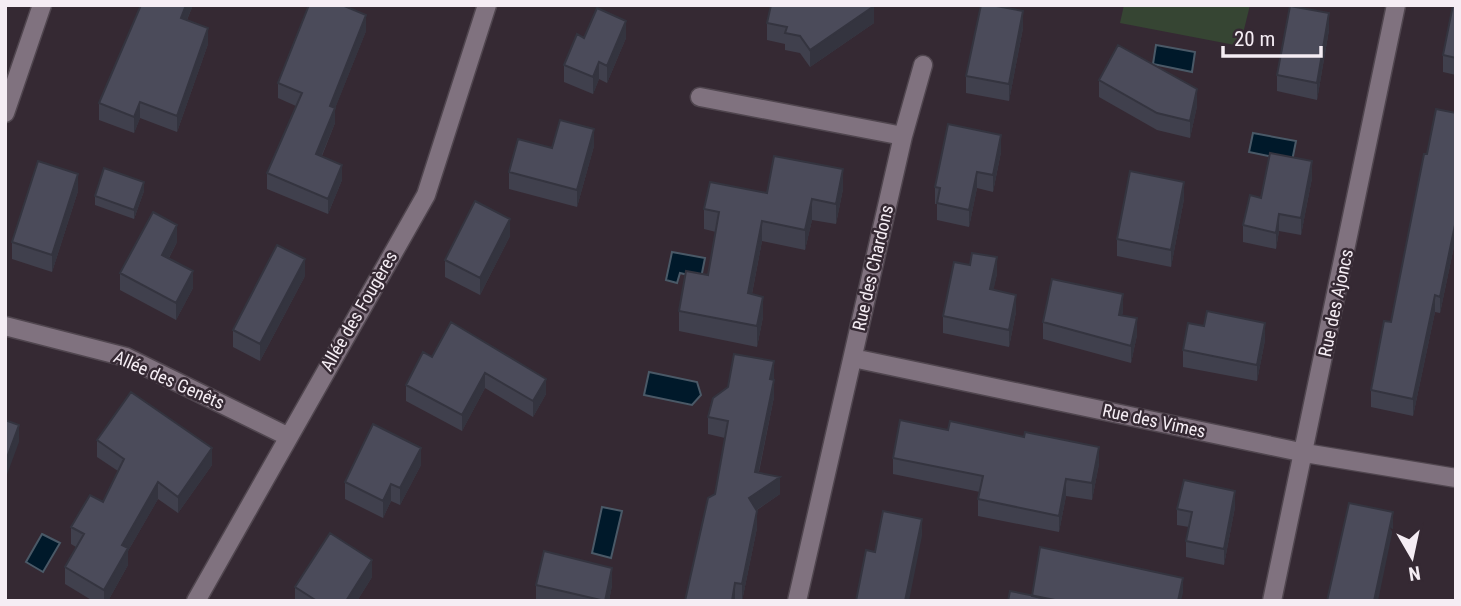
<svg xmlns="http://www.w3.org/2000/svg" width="1461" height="606" viewBox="0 0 1461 606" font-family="'Roboto Condensed',sans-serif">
<rect width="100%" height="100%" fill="#352933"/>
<path fill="#364533" d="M1124,5H1250L1240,46L1120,23Z"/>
<path fill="#00192a" stroke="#4a5967" stroke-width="2" d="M1156,45L1195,52L1192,72L1153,64Z
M1253,133L1296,141L1292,161L1249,152Z
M672,252L705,258L701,278L680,273L677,283L666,280Z
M649,372L697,382L701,395L692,405L644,395Z
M602,507L622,511L611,558L592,553Z
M42,534L60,543L43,572L26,562Z"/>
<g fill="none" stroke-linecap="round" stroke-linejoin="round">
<g stroke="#50464f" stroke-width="21">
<path id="minor" d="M700,97L903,136L797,601
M5,113L42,5
M903,136L923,65
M5,326L126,357L287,436
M853,358L1305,453L1456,478
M196,601L426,195L487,5
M1272,601L1396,5"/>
</g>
<use href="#minor" stroke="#80727f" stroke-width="18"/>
</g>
<path fill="#40404d" d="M141,5H193L187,20L208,44L177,132L140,118L134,133L99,120V103Z
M1456,5V75L1443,72V55Z
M767,23H874L810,67L800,53L785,50V44L767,40Z
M1023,28L1009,101L966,93V76Z
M1329,30L1317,100L1277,91V75Z
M366,31L335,108V123L322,156L342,180L328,214L267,189V173L296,106L278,98V83Z
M584,38H626L607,83L599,79L593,94L564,82V65Z
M1099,80L1197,106L1190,138L1157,130L1099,97Z
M1456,113V237L1440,313L1435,312L1413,416L1371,407V390L1391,322Z
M594,146L577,207L509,189V172L552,148Z
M1001,152L993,192L977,188L969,227L937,220V204H935V187Z
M1312,178L1301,235L1279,231L1276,249L1243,242V225L1261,198Z
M843,189L836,224L812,220L805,250L762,241L752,294L763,317L757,347L679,331V311L708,275L716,232L704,229V209L767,193Z
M78,191L52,272L12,259V242Z
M144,191L134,219L95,205V196Z
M1184,199L1171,267L1117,256V239Z
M510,236L480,295L445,277V260Z
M177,242L169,258L193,288L176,320L120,290V273Z
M970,265L997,274L993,290L1016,312L1009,347L943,333V316Z
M305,276L260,361L233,347V330Z
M1123,311L1122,315L1137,335L1131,363L1043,339V322Z
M1265,340L1257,381L1183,367V350Z
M432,357L546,379V394L533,417L485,388L462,431L406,401V385Z
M774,361V397L759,472L780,494L757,510V528L742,601L735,600V601H685L715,494L725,438L708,434V417Z
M97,440L212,465L178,513L158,499L128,551V565L108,601H93L65,584V567L76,547L71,544V527L103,502L118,471L97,457Z
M893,458L1099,464L1092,500L1066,496L1059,532L978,516V499L980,492L893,474Z
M421,465L400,505L391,501L383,518L345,499V482Z
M1235,507L1224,565L1186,557V541L1189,527L1177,525V509Z
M372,577L357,601H295V587Z
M536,585H612L609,601H536Z"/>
<path fill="#34343f" d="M186,5H193L181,34V18Z
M874,6V23L810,67V50Z
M1023,11V28L1009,101V84Z
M1329,13V30L1317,100V83Z
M366,15V31L330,121V106Z
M626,21V38L607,83V66Z
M208,28V44L177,132V116Z
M599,62V79L593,94V77Z
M1197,89V106L1190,138V121Z
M140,102V118L134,133V117Z
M335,108V123L316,169V154Z
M594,129V146L577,207V190Z
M1001,135V152L993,192V175Z
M1312,161V178L1301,235V218Z
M342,165V180L328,214V199Z
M843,169V189L836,224V204Z
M977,172V188L969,227V210Z
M78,174V191L52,272V255Z
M144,182V191L134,219V210Z
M1184,182V199L1171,267V250Z
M812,199V220L805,250V230Z
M1279,214V231L1276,249V233Z
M510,219V236L480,295V278Z
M1456,220V237L1440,313V297Z
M762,221V241L748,314V293Z
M177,225V242L162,271V255Z
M997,257V274L990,306V289Z
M305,259V276L260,361V344Z
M193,271V288L176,320V303Z
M1123,294V311L1119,332V315Z
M1016,295V312L1009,347V330Z
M1435,295V312L1413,416V399Z
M763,297V317L757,347V326Z
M1137,318V335L1131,363V346Z
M1265,323V340L1257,381V365Z
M774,361V378L770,396V379Z
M485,373V388L462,431V415Z
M546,379V394L533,417V401Z
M774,380V397L755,489V472Z
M19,425V442L5,480V463Z
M1099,447V464L1092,500V483Z
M212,448V465L178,513V497Z
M421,448V465L400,505V488Z
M780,477V494L749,515V498Z
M1066,479V496L1059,532V516Z
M158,482V499L128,551V565L108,601H104V590L122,545Z
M391,484V501L383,518V501Z
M1235,491V507L1224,565V549Z
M757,511V528L742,601V584Z
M1393,512V529L1378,601H1374Z
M922,519V536L909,601H905Z
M372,560V577L357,601H346Z
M612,568V585L609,601H605Z
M1183,578V593L1181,601H1178Z
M735,583V601H732Z"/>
<path fill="#4b4b5a" stroke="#34343f" stroke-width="2" d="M141,5H186L181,18L208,28L177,116L140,102L134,117L99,103Z
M309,5H342L366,15L330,106L335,108L316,154L342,165L328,199L267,173L302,93L278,83Z
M771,5H869L874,6L810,50L800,36L785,33L787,27L767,23Z
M981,5H991L1023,11L1009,84L966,76Z
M1453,5H1456V58L1443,55Z
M1290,6L1329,13L1317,83L1277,75Z
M597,8L626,21L607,66L599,62L593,77L564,65L577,34L584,38Z
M1118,45L1197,89L1190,121L1157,113L1099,80Z
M1436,109L1456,113V220L1440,297L1435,295L1413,399L1371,390L1384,321L1391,322L1424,154H1427Z
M560,120L594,129L577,190L509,172L518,139L552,148Z
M948,124L1001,135L993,175L977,172L969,210L937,203L940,188L935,187Z
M1270,153L1312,161L1301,218L1279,214L1276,233L1243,225L1250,195L1261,198Z
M774,156L843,169L836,204L812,199L805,230L762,221L748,293L763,297L757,326L679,311L686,271L708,275L719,212L704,209L710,182L767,193Z
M38,161L78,174L52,255L12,242Z
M104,168L144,182L134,210L95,196Z
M1130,171L1184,182L1171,250L1117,239Z
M475,201L510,219L480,278L445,260Z
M153,212L177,225L162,255L193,271L176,303L120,273Z
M277,245L305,259L260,344L233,330Z
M972,253L997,257L990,289L1016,295L1009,330L943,316L954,262L970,265Z
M1052,279L1123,294L1119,315L1137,318L1131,346L1043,322Z
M1207,311L1265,323L1257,365L1183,350L1188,323L1204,326Z
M451,322L546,379L533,401L485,373L462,415L406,385L423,352L432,357Z
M734,354L774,361L770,379L774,380L755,472L780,477L749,498L757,511L742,584L735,583L732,601H685L708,498L715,494L728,421L708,417L713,398L728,387Z
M131,392L212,448L178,497L158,482L122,545L128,548L104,590L65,567L84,534L71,527L90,495L103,502L124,459L97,440Z
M5,420L19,425L5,463Z
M900,420L948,430L950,421L1024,437L1025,432L1099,447L1092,483L1066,479L1059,516L978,499L983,476L893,458Z
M373,424L421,448L400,488L391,484L383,501L345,482Z
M1184,480L1235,491L1224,549L1186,541L1192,512L1177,509Z
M1349,503L1393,512L1374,601H1327Z
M883,511L922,519L905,601H856L866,550L875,552Z
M330,533L372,560L346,601H317L295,587Z
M1040,547L1183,578L1178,601H1055L1032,596Z
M544,551L612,568L605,601L536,585Z
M1010,591L1055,600L1008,601Z"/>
<g text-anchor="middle" stroke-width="5" stroke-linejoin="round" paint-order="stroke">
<g font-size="18" fill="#f5edf4" stroke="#352933">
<text transform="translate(873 268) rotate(-77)" y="6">Rue des Chardons</text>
<text transform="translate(1336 303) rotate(-78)" y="6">Rue des Ajoncs</text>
<text transform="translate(359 311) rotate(-60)" y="6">Allée des Fougères</text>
<text transform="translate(169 380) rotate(24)" y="6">Allée des Genêts</text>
<text transform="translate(1154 421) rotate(12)" y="6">Rue des Vimes</text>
</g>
</g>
<rect width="1461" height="606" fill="none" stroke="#f5edf4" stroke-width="14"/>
<g transform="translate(1412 557) rotate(171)" stroke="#352933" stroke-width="5" paint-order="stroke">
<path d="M0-5L12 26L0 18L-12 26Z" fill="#f5edf4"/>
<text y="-10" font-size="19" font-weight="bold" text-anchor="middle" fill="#f5edf4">N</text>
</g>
<path d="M1223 46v10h98v-10" fill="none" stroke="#f5edf4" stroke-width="3.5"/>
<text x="1234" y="46" font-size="21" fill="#f5edf4" stroke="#352933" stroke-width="5" paint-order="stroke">20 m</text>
</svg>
